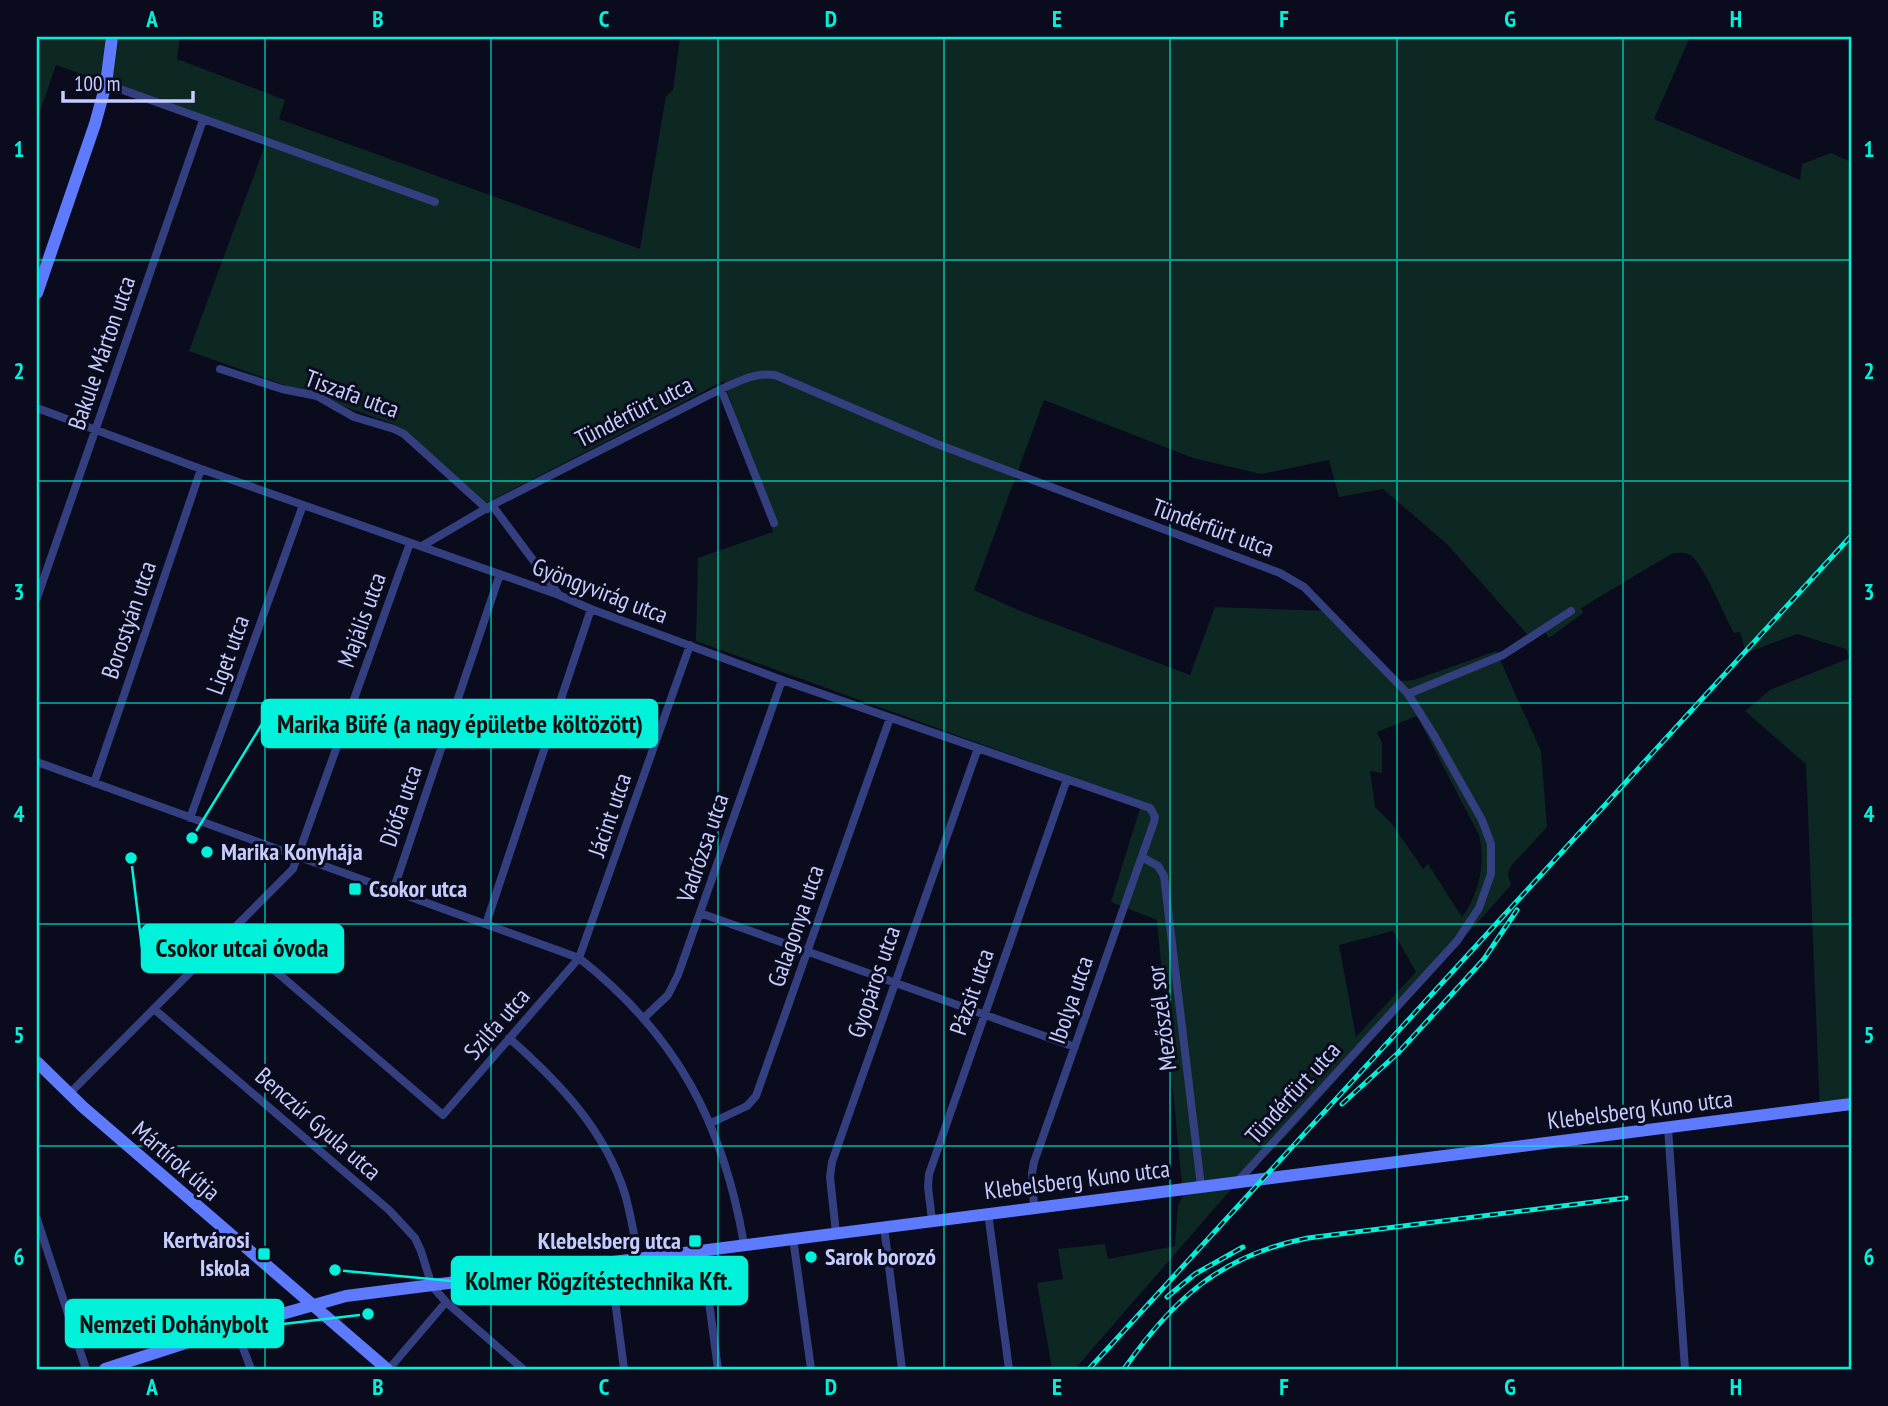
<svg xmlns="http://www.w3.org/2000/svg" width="1888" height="1406" viewBox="0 0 1888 1406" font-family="'PT Sans Narrow',sans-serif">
<rect width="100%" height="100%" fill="#0b0b1e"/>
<path fill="#0d2822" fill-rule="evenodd" d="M37,37H180L177,59L285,100L279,119L640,249L666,96L673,90L680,37H1690L1654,119L1800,180L1802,164L1831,153L1851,162V1110L1820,1114L1806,764L1745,711L1770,690L1850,658L1846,649L1797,634L1746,653L1740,632L1734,633C1725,616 1705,569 1693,557C1686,551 1679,553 1671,554L1581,608L1583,613L1549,638L1545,632L1533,641L1447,544L1383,489L1339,497L1329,460L1261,474L1193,458L1044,400L974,590L1018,610L1190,675L1215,607L1331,611L1400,681L1414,680L1496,651L1541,751L1547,827L1511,866L1508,874L1511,885L1288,1134L1226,1195L1075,1369H1052L1037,1283L1063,1279L1058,1249L1105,1244L1108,1259L1175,1246L1178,1205L1183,1196L1157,920L1111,902L1142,802L696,641L698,558L773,532L724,381L486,503L396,425L189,351L267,140L56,65L37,120ZM1417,716L1479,835C1486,862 1479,895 1462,917L1428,864L1423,869L1392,824L1375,807L1370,771L1382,773V743L1377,732ZM1393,931L1416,972L1356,1037L1339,945Z"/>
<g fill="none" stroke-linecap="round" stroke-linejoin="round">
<path stroke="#333f7f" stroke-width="8" d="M106,84L435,202
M220,369L282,389L317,396L354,417L394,429L404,434L487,509
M721,389L774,523
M37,408L201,469L559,595L591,609L782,680L1150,808L1155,817L1154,822L1034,1162L1032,1173L1034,1207
M492,505L559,595
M422,546L492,505L721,389C740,381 755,372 775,375L937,444L1280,573L1304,587L1408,694L1435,737L1482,820L1491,844V874L1479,908L1457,941L1237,1182
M37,598L203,120
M1408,694L1503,655L1571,611
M37,762L579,958C677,1035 723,1123 744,1244
M94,783L201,469
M190,818L303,505
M1142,857L1158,866L1164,876L1201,1186
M393,891L500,574
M700,913L1075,1047
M486,924L591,609
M230,932L443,1115L579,958L690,645
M154,1009L389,1210L415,1238L421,1251L432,1286L446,1302L523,1369
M644,1018L668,995L678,975L782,680
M509,1038C559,1082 605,1130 625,1194C631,1215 634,1237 639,1258
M69,1094L293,869L410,543
M711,1123L747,1106L756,1096L890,718
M1668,1128L1685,1369
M988,1213L1009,1369
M37,1219L86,1369
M932,1220L928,1187L929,1174L1067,779
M884,1227L902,1369
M836,1233L830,1177L832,1162L978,748
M793,1238L811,1369
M702,1250L718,1369
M610,1262L624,1369
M235,1327L251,1369
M389,1369L446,1302"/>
<path stroke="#5e7aff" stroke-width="12" d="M37,293L95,124L106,84L112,37
M37,1062L83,1107L387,1369
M105,1369L235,1327L346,1296L1851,1104"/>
<g stroke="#00f2da" stroke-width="5">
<path id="rail" d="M1342,1104L1398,1053L1484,959L1517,910
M1167,1297L1195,1274L1243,1247
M1089,1369L1851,536
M1124,1369C1173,1299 1221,1255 1308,1238L1626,1198"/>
</g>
<use href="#rail" stroke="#0b0b1e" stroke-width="2.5" stroke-dasharray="8" stroke-linecap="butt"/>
</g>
<path fill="none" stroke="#00f2da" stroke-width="2" stroke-opacity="0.55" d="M265,37V1369M491,37V1369M718,37V1369M944,37V1369M1170,37V1369M1397,37V1369M1623,37V1369M37,260H1851M37,481H1851M37,703H1851M37,924H1851M37,1146H1851"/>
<g fill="#00f2da" stroke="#0b0b1e" stroke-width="2.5">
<circle cx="207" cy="852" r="7"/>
<rect x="348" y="882" width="14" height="14" rx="3.5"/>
<rect x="688" y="1234" width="14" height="14" rx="3.5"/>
<rect x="257" y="1247" width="14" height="14" rx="3.5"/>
<circle cx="811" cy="1257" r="7"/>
</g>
<g text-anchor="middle" stroke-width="6" stroke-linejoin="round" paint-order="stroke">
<g font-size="24" fill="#c7ccff" stroke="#0b0b1e">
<text transform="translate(102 353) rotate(-71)" y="8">Bakule Márton utca</text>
<text transform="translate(352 394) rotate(20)" y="8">Tiszafa utca</text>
<text transform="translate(634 412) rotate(-27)" y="8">Tündérfürt utca</text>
<text transform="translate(1213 528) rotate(20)" y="8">Tündérfürt utca</text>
<text transform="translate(600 591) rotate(21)" y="8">Gyöngyvirág utca</text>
<text transform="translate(129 620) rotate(-71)" y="8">Borostyán utca</text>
<text transform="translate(362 620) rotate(-70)" y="8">Majális utca</text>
<text transform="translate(228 655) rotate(-70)" y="8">Liget utca</text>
<text transform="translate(401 806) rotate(-71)" y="8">Diófa utca</text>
<text transform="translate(610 815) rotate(-71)" y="8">Jácint utca</text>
<text transform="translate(703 848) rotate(-71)" y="8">Vadrózsa utca</text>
<text transform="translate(796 926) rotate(-71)" y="8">Galagonya utca</text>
<text transform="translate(874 982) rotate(-71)" y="8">Gyopáros utca</text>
<text transform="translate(972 992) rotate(-71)" y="8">Pázsit utca</text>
<text transform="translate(1071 1000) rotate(-71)" y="8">Ibolya utca</text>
<text transform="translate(1162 1018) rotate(-97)" y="8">Mezőszél sor</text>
<text transform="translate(497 1024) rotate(-49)" y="8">Szilfa utca</text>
<text transform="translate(1293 1093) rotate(-48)" y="8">Tündérfürt utca</text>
<text transform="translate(1640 1110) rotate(-7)" y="8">Klebelsberg Kuno utca</text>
<text transform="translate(318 1124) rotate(41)" y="8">Benczúr Gyula utca</text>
<text transform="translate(176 1161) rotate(41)" y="8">Mártírok útja</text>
<text transform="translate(1077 1180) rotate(-7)" y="8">Klebelsberg Kuno utca</text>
</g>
<g font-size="24" font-weight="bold" fill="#c7ccff" stroke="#0b0b1e" text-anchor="start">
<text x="221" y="860">Marika Konyhája</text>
<text x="369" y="897">Csokor utca</text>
<text x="250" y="1248" text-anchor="end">Kertvárosi<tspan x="250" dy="28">Iskola</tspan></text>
<text x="681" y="1249" text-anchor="end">Klebelsberg utca</text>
<text x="825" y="1265">Sarok borozó</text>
</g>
</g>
<path fill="none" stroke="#00f2da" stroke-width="2.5" d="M192 838L262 724M131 858L142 948M335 1270L452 1281M368 1314L283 1324"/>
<g fill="#00f2da" stroke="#0b0b1e" stroke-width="2.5">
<circle cx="192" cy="838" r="7"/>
<circle cx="131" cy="858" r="7"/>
<circle cx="335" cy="1270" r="7"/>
<circle cx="368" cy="1314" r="7"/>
</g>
<g fill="#00f2da" stroke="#00f2da" stroke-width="2.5">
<rect x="262" y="700" width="395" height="47" rx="7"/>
<rect x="142" y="925" width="201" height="47" rx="7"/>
<rect x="452" y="1257" width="295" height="47" rx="7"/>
<rect x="66" y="1300" width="217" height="47" rx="7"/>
</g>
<g font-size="26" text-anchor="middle" font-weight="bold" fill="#111">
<text x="460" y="733">Marika Büfé (a nagy épületbe költözött)</text>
<text x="242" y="957">Csokor utcai óvoda</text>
<text x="599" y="1290">Kolmer Rögzítéstechnika Kft.</text>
<text x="174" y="1333">Nemzeti Dohánybolt</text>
</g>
<rect width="1888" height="1406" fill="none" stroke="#0b0b1e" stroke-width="77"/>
<path d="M63 91v10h130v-10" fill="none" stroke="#c7ccff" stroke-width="3.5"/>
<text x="74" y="91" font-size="21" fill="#c7ccff" stroke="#0b0b1e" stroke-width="5" paint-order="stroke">100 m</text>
<rect x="38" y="38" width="1812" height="1330" fill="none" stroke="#00f2da" stroke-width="2.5"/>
<g font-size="23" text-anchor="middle" font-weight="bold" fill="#00f2da">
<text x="152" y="27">A</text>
<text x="378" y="27">B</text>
<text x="604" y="27">C</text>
<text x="831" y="27">D</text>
<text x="1057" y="27">E</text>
<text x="1284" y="27">F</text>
<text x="1510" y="27">G</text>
<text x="1736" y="27">H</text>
<text x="19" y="157">1</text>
<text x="1869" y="157">1</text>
<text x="19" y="379">2</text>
<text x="1869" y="379">2</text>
<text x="19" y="600">3</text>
<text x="1869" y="600">3</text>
<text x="19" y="822">4</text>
<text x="1869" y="822">4</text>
<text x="19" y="1043">5</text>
<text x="1869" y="1043">5</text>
<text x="19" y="1265">6</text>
<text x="1869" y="1265">6</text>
<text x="152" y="1395">A</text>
<text x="378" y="1395">B</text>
<text x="604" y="1395">C</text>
<text x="831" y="1395">D</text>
<text x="1057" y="1395">E</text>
<text x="1284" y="1395">F</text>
<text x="1510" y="1395">G</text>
<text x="1736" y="1395">H</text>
</g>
</svg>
